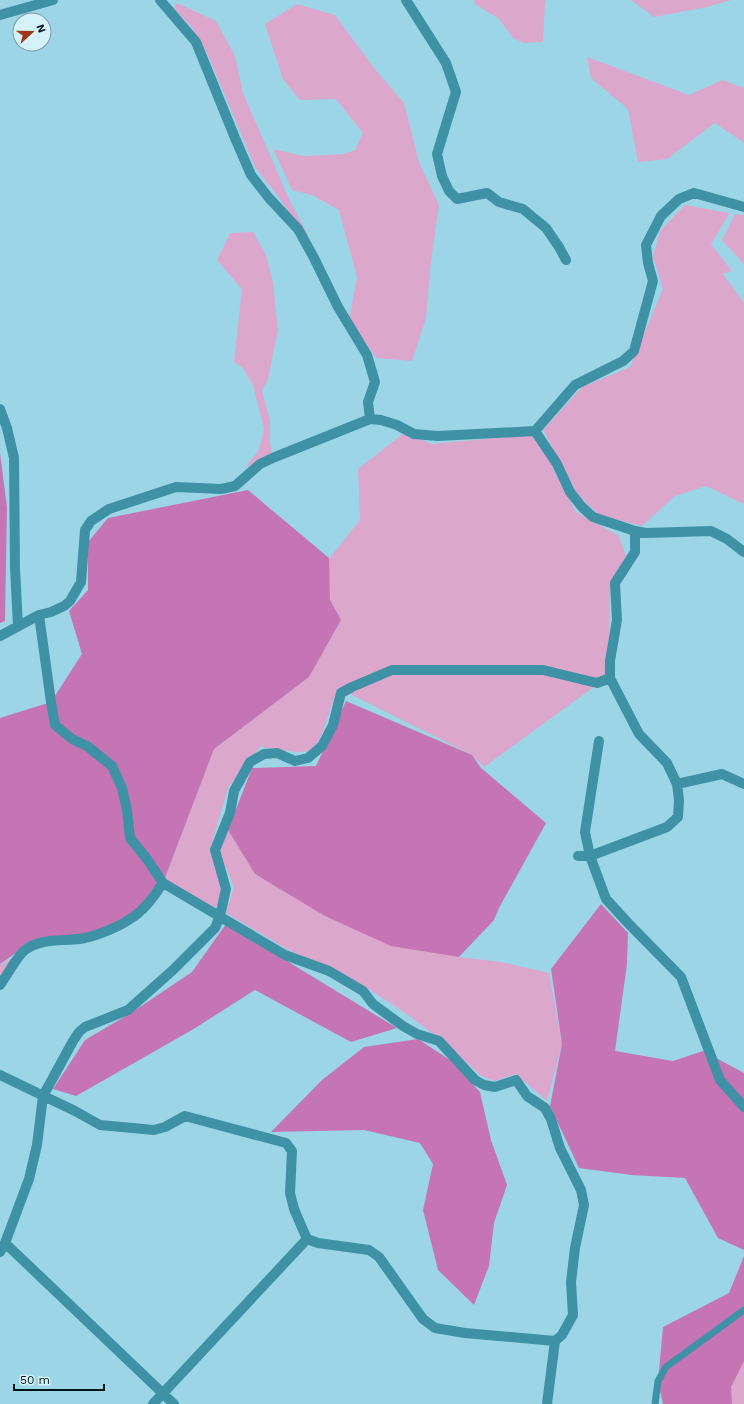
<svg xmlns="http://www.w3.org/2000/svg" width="744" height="1404" viewBox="0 0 744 1404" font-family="'Work Sans',sans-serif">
<rect width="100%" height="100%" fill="#9cd6e6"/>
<path fill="#dba7cd" d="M474,0H547L545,2L543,42L524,43L513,38L499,19L475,4Z
M631,0H731L707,7L654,17Z
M177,3L216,21L235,56L243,93L290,201L308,235L307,237L280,199L255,167L207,53L192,28L174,8Z
M297,4L335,15L374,68L404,103L419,162L439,205L431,262L426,318L412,361L376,358L349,320L357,277L339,210L312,195L292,190L273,149L303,156L344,154L355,150L363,133L336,99L300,100L283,79L265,24Z
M587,57L689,95L722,80L744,88V143L715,123L667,159L638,162L628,109L591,78Z
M685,205L730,213L711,244L732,271L723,274L744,303V504L706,486L675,496L642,526L599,515L578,495L543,430L582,387L630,367L663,289L653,256L660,231Z
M735,214L744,215V264L722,240Z
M253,232L266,255L273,283L278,330L268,379L262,391L270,420V442L272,454L245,468L259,450L264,429L253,385L242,367L234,362L242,289L217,260L230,233Z
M404,433L432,444L535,434L576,512L619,536L626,556L610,588L609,676L484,767L472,755L338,688L322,734L313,751L296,752L260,747L228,788L210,849L223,889L216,908L163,883L214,749L309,677L341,620L330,600L328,560L360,520L358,469Z
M228,830L255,874L340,923L459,957L501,962L549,973L562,1044L547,1101L516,1074L494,1081L481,1076L448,1045L408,1015L364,986L285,948L226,913L234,887L219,851Z
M24,951L0,985V965Z
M744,1344V1404H693Z"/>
<path fill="#c575b3" d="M0,453L7,507L5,621L0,623Z
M248,490L329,558L330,600L341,620L309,677L214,749L163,883L148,904L115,926L22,949L0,964V718L51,702L82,654L69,611L88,590V542L108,518Z
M346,701L472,755L481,768L546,823L499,908L494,920L459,957L391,946L325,916L255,874L228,830L252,768L316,766Z
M601,904L628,933L627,964L615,1051L673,1061L703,1051L744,1073V1250L718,1238L685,1178L631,1175L579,1168L550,1106L562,1044L551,969Z
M226,924L397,1028L351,1042L255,990L192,1030L76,1096L53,1089L85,1040L131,1013L192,972Z
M418,1039L450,1060L480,1092L491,1140L507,1185L494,1223L489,1266L474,1305L438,1270L423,1210L433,1164L420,1143L364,1130L271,1132L322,1080L364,1047Z
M744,1256V1361L731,1387L732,1404H663L658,1381L663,1327L729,1293Z"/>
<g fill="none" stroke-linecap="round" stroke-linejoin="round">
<path stroke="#3f91a5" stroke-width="7" d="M655,1404L658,1381L666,1367L744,1310"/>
<path stroke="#3f91a5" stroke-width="10" d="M160,0L196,42L235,138L251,175L269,198L298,229L314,258L338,307L367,355L375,382L368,402L370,419
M406,0L446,63L456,92L437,154L442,176L449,191L457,199L487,193L499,202L523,209L546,228L559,247L566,260
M0,15L53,0
M0,409L7,428L14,458L15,568L18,626
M535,431L575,385L623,361L634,351L653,281L648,263L646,245L661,216L679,199L694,193L744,207
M39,615L51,702L55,725L72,739L87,746L112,766L122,788L127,810L130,838L147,859L163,883L285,955L329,971L363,991L373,1004L403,1026L417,1034L439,1041L475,1080L484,1085L495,1087L516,1080L527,1096L545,1108L551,1119L560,1148L581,1190L584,1205L575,1248L571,1282L573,1315L562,1335L555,1341L547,1404
M0,636L39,615L51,612L64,606L70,601L81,582L85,530L91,521L109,509L176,487L221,489L235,486L260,464L275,457L370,419L381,420L397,425L414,434L438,436L535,431L557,464L570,492L582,507L593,517L635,531L646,533L711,531L727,539L744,552
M599,741L585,832L590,856L606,899L628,923L681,977L720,1080L744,1107
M677,784L722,774L744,784
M578,856H590L667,827L678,817L679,800L677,784L667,763L639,734L610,678V661L617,620L615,583L635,552V531
M0,985C6,977 18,955 25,950C42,937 65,942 85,938C98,935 119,927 130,919C144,911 154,896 163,883
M0,1075L75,1111L100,1125L154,1130L165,1127L185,1116L286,1143L292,1151L290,1193L294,1209L307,1239L318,1243L369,1250L379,1257L423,1319L435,1328L465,1333L555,1341
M5,1243L174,1404
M0,1252L5,1243L29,1179L37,1145L43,1096L73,1041L79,1032L85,1027L128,1010L173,970L215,928L220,916L226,889L215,850L230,813L234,791L250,762L264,754L277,753L295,761L308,758L322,746L333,725L341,693L352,687L392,670H543L597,683L610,678
M153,1404L307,1239"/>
</g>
<g transform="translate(32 32) rotate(69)"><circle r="19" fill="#d5f2fa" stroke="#8099a0"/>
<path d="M0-3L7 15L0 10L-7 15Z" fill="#9f371a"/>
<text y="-6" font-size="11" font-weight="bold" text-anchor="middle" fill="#00141a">N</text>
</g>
<path d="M14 1384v6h90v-6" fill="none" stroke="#00141a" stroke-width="2"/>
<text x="20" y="1384" font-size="12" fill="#00141a" stroke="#d5f2fa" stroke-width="3" paint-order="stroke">50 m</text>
</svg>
